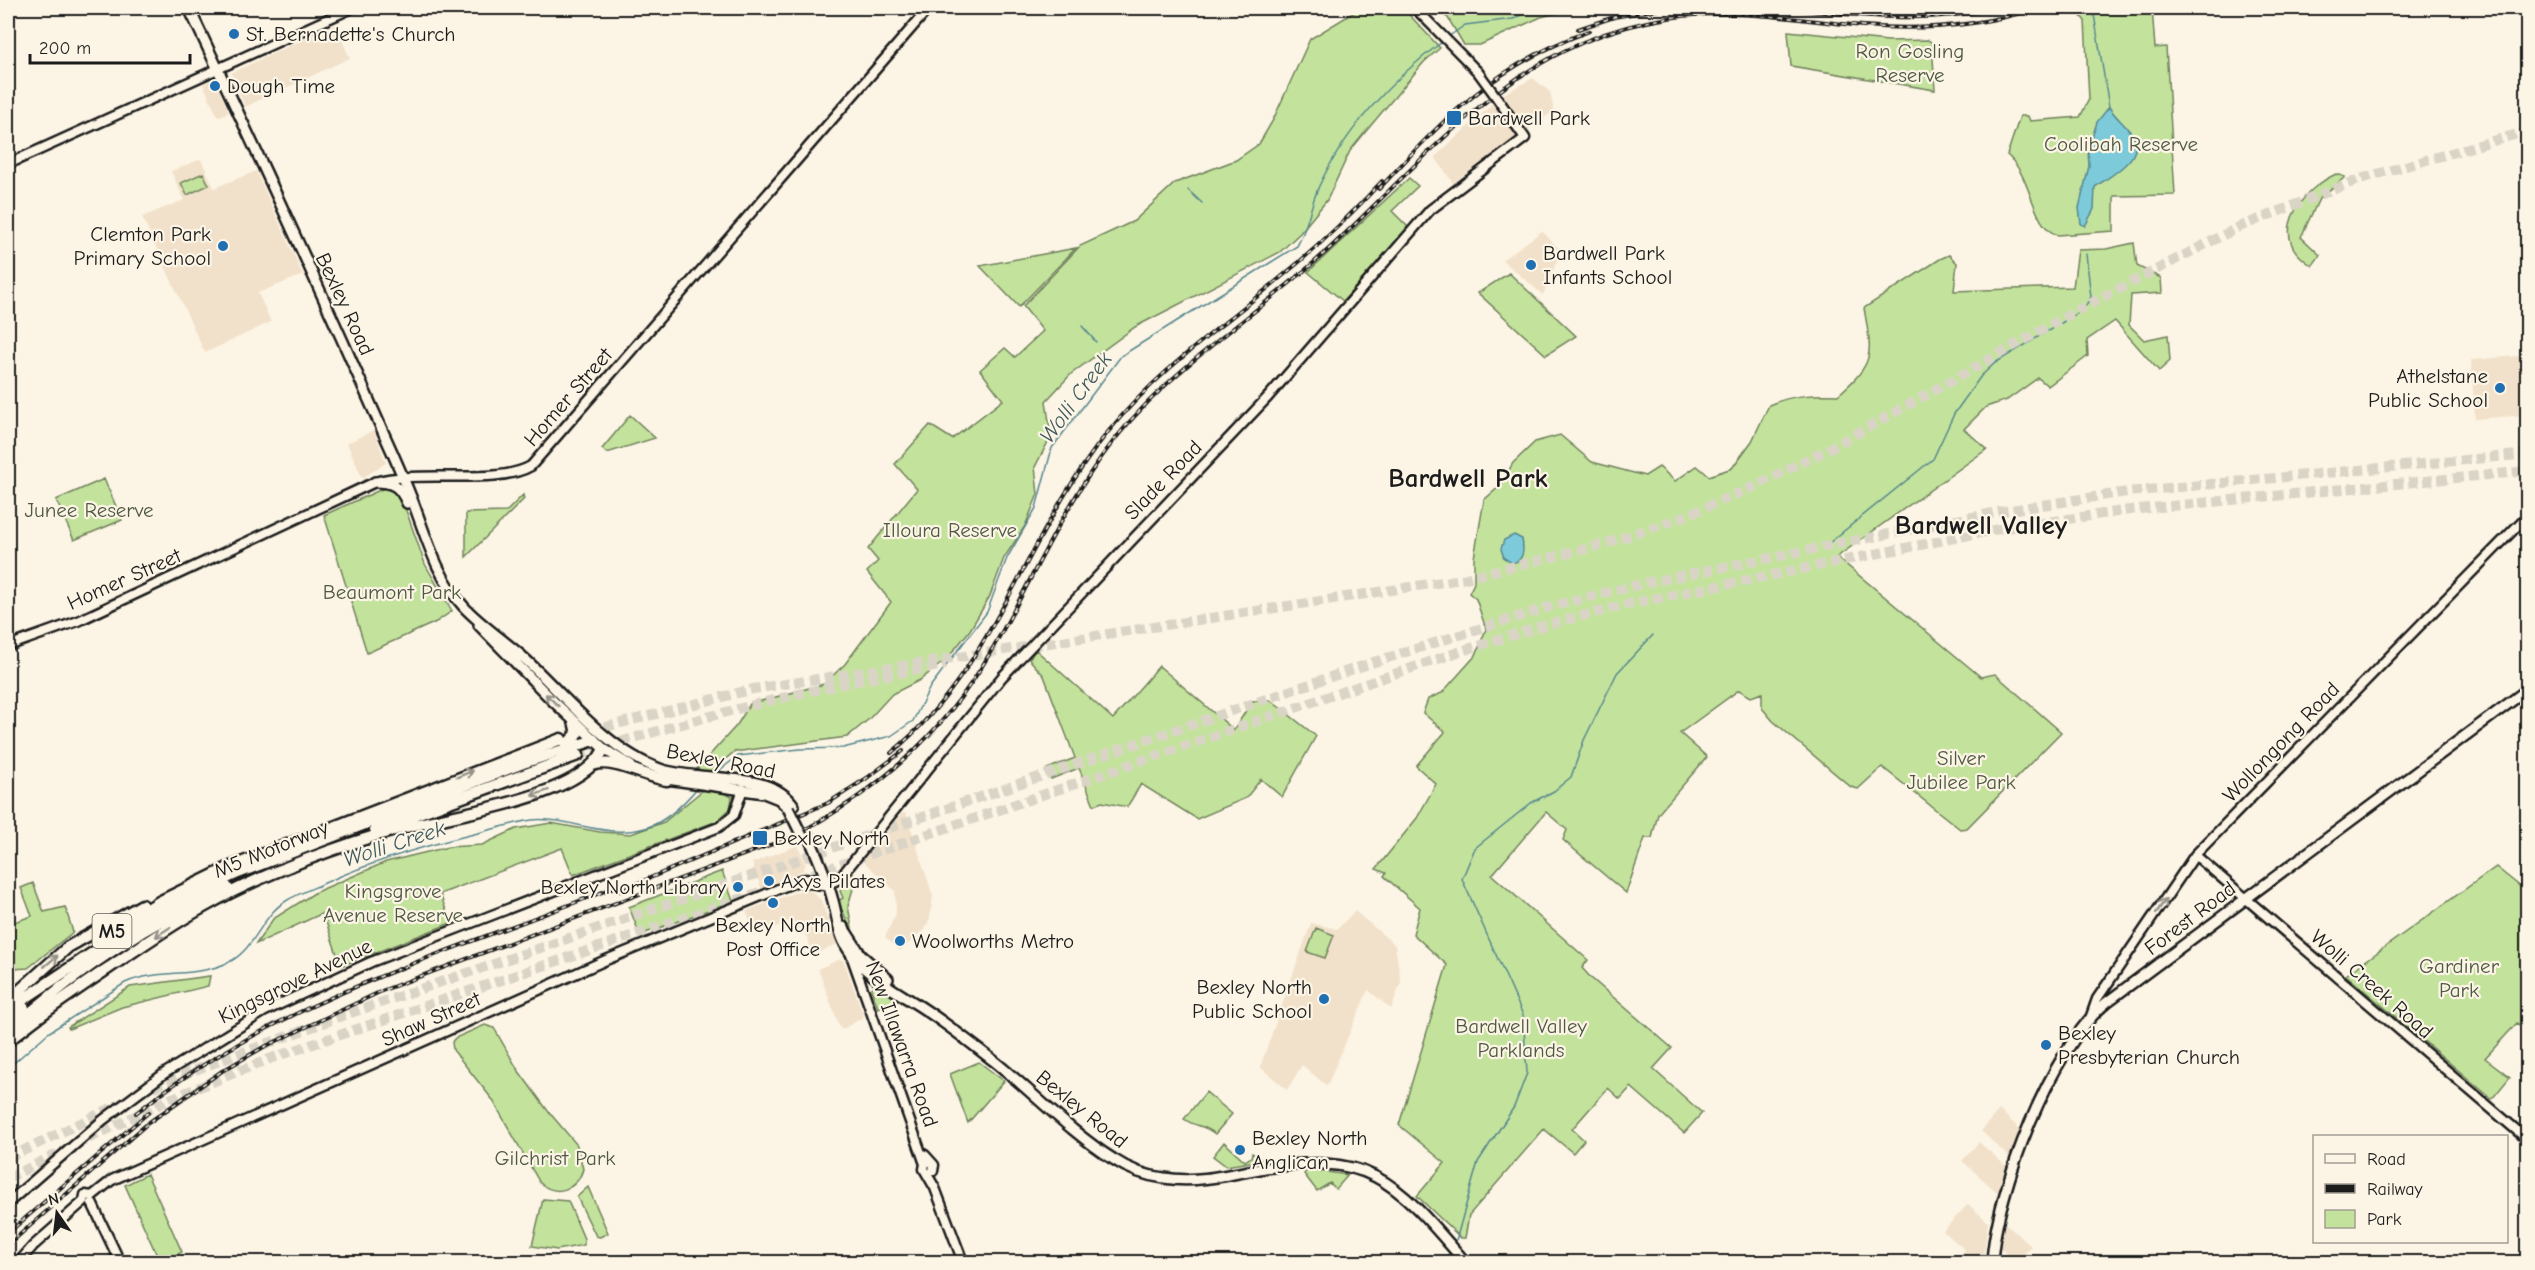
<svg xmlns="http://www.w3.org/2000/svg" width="2535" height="1270" viewBox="0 0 2535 1270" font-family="'Comic Neue',sans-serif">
<rect width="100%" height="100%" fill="#fcf5e5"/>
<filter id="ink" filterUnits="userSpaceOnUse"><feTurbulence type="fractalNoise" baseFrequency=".0167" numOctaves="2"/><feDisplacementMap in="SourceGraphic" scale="12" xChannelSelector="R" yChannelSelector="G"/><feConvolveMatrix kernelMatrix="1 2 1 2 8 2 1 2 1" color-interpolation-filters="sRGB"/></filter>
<g filter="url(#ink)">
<path fill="#f2e1ca" d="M335,25L350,58L245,107L231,73Z
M1533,78L1550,92L1554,111L1453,183L1435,157L1502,95Z
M211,80L216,82L229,112L218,117L203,84Z
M201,159L214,188L256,171L303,275L258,293L271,322L205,353L142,217L184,200L171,171Z
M1542,231L1561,251L1543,295L1502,260Z
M2527,355V415L2475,419L2471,360Z
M374,430L386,463L362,478L347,443Z
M902,813H906L933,896L930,918L925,929L900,951L885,937L896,913L895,891L862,860Z
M798,845L806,866L803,867L804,870L761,888L752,863Z
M804,889L811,891L821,900L837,944L813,955L807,937L794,924H783L756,935L746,911Z
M1355,911L1395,945L1401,982L1391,1009L1368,990L1327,1086L1302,1065L1287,1090L1260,1067L1311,923L1337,929Z
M840,959L844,961L864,1017L843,1029L840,1028L818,969Z
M1999,1110L2020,1129L2010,1158L1981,1131Z
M1979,1142L2007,1167L1998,1193L1962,1161Z
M1968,1204L1988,1222L1983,1262H1954L1965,1250L1943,1231Z
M2005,1223L2031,1246L2018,1262L2000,1249Z"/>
<path fill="#c3e39c" stroke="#70805c" stroke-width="1.5" d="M1361,8H1403L1440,48L1424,62L1367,130L1350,151L1327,200L1300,233L1280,252L1135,327L1071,374L1046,401L1051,436L1035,467L1038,494L1025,526L1004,558L990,596L970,630L947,659L920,680L892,694L869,719L847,737L734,752L710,772L696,770L737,725L750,704L824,684L845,664L891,602L867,572L878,561L868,549L917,489L895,464L930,425L952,439L1003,400L980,370L1005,348L1015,357L1043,331L1023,306L1080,246L1134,221L1175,183L1236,160L1259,144L1273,120L1310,39Z
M1433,8H1577L1541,17L1480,45H1464L1448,18Z
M2074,8H2124L2129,11L2136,8H2152L2155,48L2166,47L2175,195L2114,196V231L2057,235C2031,226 2033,177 2007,155L2020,116H2028L2030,121L2080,117L2089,99L2085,21Z
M1788,31L1888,41L1928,40L1932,43L1935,90L1791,66Z
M203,173L209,185L187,195L181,183Z
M2336,174L2345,177L2319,199L2301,237L2320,255L2312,266C2305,261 2295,253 2292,245C2280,216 2312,184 2336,174Z
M1409,178L1418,186L1392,211L1409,228L1343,301L1308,272Z
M2134,243L2137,266L2161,278L2162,293L2131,295L2129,325L2144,340L2168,335L2170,361L2159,371L2115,321L2087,340L2088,356L2048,386L2038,378L2007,400L1986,407L1964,429L1987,449L1837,557L1981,677L1995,674L2061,732L1967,828L1960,829L1882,767L1858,789L1851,787L1773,721L1762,708V693L1751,697L1739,690L1680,733L1707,757L1658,814L1652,838H1645L1626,893L1563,840L1567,830L1546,812L1492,875L1588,960L1582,968L1591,978L1672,1048L1653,1069L1702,1113L1684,1133L1631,1087L1620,1099L1608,1088L1572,1129L1584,1140L1573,1153L1544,1129L1469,1215L1465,1238H1461L1417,1196L1445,1163L1399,1125L1447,965L1413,934L1420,908L1384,876L1386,873L1376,869L1417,818L1436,784L1416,766L1445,732L1423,713L1428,699L1442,693L1476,655L1486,629L1476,599L1469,593L1474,583V558L1484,500L1500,486L1513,463L1535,442L1560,435L1592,462L1645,476L1659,467L1675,481L1697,466L1709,476L1732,468L1752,441L1769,405C1792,395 1813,394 1838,395C1876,362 1872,354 1864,308L1940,259L1949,255L1957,263L1954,291L2073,287L2078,250L2106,249Z
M1076,248L1019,307L980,266Z
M1509,273L1576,336L1546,355L1478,293Z
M630,415L655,438L607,453L602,449Z
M104,479L122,520L74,540L56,500Z
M389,486L402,499L425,564L452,611L436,622L367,653L324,515Z
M523,495L524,499L466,557V513L506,512Z
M1036,650L1113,719L1159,666L1234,730L1252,701L1270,700L1316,736L1282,797L1261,779L1246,798L1197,819L1141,784L1127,807L1102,802L1094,805L1079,768L1051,779L1047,769L1075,758L1044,676L1029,659Z
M703,790L722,792L732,797L730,809L717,821L573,875L562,848L440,894L451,923L341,966L323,913L256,944L273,919L316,892L386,862L448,847L482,845L516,829L551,823L600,832L631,834L664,822Z
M2496,867L2527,892L2528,1033L2517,1023L2485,1058L2510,1077L2492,1099L2346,975Z
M722,871L733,901L640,935L629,907Z
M853,873L855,882L848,906L853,934L838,901L843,898L840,891Z
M33,883L44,912L65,907L73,932L28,968L13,969L10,985L8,924L32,916L21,888Z
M1316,928L1334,935L1325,958L1307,952Z
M210,976L208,986L122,1007L69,1029L68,1027L130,987Z
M876,984L898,1001L878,1008L871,989Z
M485,1025L494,1028L518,1070L548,1111L577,1145L583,1169C577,1190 556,1197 540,1183L492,1099L453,1050L452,1042L455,1038Z
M979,1062L1004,1081L968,1123L950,1074Z
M1206,1092L1232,1114L1215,1134C1205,1125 1195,1127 1184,1119Z
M1224,1142L1245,1161L1251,1157L1252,1153L1262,1160L1226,1166L1213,1156Z
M1313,1170L1348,1175L1336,1189L1330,1183L1317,1191L1304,1174L1306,1171Z
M147,1174L182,1252L160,1262L125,1185Z
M588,1187L608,1233L600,1237L596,1236L577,1197Z
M543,1199L568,1201L584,1239V1245L557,1250L532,1246Z"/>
<path fill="#7dcbda" stroke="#56858e" stroke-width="1.5" d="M2109,107C2115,117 2124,123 2131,133C2149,156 2110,176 2095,187L2094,209L2085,226L2081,224L2079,208L2089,166L2088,150L2097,122Z
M1514,535L1522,539C1524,550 1524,561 1512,563L1504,558L1501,549L1504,540Z"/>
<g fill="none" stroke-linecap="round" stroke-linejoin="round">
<path stroke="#56858e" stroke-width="1.5" d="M2093,8L2109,107
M1448,37L1465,25L1513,19L1536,8
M1188,190L1202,203
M1082,326L1096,342
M1829,543L1933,459L1954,414L1981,376L1995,363L2083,310L2091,297L2086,254
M716,773L738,756L800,749L843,748L891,736L913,721L930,687L987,612L1007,558L1036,508L1052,448L1121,356L1297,246C1308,227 1310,206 1319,186C1345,130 1392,79 1442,42
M8,1068L48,1033L125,983C158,968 198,979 231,961C256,947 262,915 286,901C299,893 314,888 327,882C374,861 420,847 470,835C491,830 512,823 532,820C548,818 566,822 582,826C637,838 661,831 698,787
M1455,1244L1478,1162L1514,1107L1527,1073L1523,1015L1462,879L1475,848L1531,803L1554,791L1571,777L1584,740L1617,673L1653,635
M1443,1262L1451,1251"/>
<path stroke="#dad4c7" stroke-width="10" stroke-dasharray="10 5" stroke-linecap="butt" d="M590,731L753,689L1462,579L1605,544L1680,518L1751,488L1840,443L2076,311L2239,227L2360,179L2528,131
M578,755C699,717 820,685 946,665
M798,879L1461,651L1543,626L1629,604L1999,529L2130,510L2528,471
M140,1094L176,1077L342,1016L1371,663L1549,607L1645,583L1997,512L2127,492L2528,454
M8,1158L126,1101
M8,1178L170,1099L272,1058L778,886"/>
<g stroke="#1c1c1c" stroke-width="13">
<path id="secondary" d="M1415,8L1478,72
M8,164L352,8
M8,646L78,621L375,482C419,469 497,486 531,466L929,8
M2195,855L2528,1140
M802,882L823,885
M826,885L839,879L1002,677L1268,397L1430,210L1525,138L1497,98
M851,955L925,1164
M2091,1016L2097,999L2195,855L2528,515
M925,1155L934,1165L933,1171
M925,1164L924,1169L935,1188L963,1262
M92,1196L112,1180L606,960L800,880L819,878
M8,1203L103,1120L165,1073L265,1011L371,962L719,827L734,815L743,789
M92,1203L120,1262
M19,1262L33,1246L84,1201L85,1195L92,1196"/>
</g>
<g stroke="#1c1c1c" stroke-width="14">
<path id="primary" d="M189,8C256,149 321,291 384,434C394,456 404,479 413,502C427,539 437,577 464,607C482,626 505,641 525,659C565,696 608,751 660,769C699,783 771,769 794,806
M375,482C393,482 400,486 407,503
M479,625L553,701L604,749L631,766
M660,778L764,793L779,799L788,808
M807,833C817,855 827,878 833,901C838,919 838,936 850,952C865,974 891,988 913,1002C941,1019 968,1041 994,1061C1034,1093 1070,1132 1113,1159C1128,1169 1146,1176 1164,1178C1194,1183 1224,1176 1254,1170C1370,1150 1393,1178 1465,1262
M843,927L861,955L888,979
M1992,1262C1996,1192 2051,1047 2107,1002L2528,689"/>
</g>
<g stroke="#1c1c1c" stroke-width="15">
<path id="highway" d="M566,745L577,734L574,721
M593,765C611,757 646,777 667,780
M375,829L578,755
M106,935L159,902L228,868L561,739
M8,1001L68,947L142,905
M21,1001L118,936L173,903L238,873L523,763L594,740
M8,1013L25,997
M8,1023L24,1008
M11,1030C75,971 148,923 227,887
M8,1041C39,1015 73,992 107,969C140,947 172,924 207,905C262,874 345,843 406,827C454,814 582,798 604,749"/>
</g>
<use href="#secondary" stroke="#fcf5e5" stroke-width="8"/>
<use href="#primary" stroke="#fcf5e5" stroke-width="9"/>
<use href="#highway" stroke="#fcf5e5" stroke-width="10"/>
<g stroke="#1c1c1c" stroke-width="4">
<path id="rail" d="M1782,8C1854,15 1925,25 1996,8
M1578,29L1614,17L1665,8
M1379,189C1445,117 1494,66 1589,31
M891,753C995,668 1026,533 1108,432C1157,371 1221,327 1280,278C1317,248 1350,216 1382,181
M619,891L828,803L867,778L903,751
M136,1113C280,997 458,951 625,883
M8,1233L149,1112
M8,1245L148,1123L222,1071L262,1048L384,990L791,837C869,797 934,743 981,668C1023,600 1054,524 1100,459C1158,376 1245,324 1319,258C1396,189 1470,97 1564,51C1616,25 1676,12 1735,14C1778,15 1821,22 1863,26C1923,31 1981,26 2038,8"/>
</g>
<use href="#rail" stroke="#fcf5e5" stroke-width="1.5" stroke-dasharray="4.5" stroke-linecap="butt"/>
<g stroke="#1c1c1c" stroke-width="13" stroke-linecap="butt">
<path id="secondary-bridge" d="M1478,72L1497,98"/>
</g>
<g stroke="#1c1c1c" stroke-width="14" stroke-linecap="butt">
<path id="primary-bridge" d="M788,808L802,836"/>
</g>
<use href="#secondary-bridge" stroke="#fcf5e5" stroke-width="8"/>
<use href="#primary-bridge" stroke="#fcf5e5" stroke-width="9"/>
</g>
<defs><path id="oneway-shaft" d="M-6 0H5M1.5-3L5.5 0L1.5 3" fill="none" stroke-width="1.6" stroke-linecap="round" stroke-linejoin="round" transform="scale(1.5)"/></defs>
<g stroke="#97938b">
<use href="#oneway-shaft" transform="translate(552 700) rotate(-137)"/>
<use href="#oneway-shaft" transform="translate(465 774) rotate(-22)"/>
<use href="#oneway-shaft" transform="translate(540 793) rotate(161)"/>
<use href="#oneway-shaft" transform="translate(2161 906) rotate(-56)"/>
<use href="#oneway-shaft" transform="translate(163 932) rotate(147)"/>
<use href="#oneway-shaft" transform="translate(51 961) rotate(-40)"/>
</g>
</g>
<g fill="#1f6fb2" stroke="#fcf5e5" stroke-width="2">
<circle cx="234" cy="34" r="6"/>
<circle cx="215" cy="86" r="6"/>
<rect x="1446" y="110" width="16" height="16" rx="3"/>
<circle cx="223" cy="246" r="6"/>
<circle cx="1531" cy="265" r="6"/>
<circle cx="2500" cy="388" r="6"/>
<rect x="752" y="830" width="16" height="16" rx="3"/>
<circle cx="769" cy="881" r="6"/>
<circle cx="738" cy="887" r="6"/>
<circle cx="773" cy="903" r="6"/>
<circle cx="900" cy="941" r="6"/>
<circle cx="1324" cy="999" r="6"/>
<circle cx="2046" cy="1045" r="6"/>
<circle cx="1240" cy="1150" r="6"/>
</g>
<g text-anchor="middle" stroke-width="4.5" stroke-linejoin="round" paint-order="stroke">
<rect fill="#fcf5e5" stroke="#5f5d58" stroke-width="1.5" x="92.5" y="914" width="39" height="34" rx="4.5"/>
<g font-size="20" font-weight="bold" fill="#1c1c1c">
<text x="112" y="938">M5</text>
</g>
<g font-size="21" fill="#1c1c1c" stroke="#fcf5e5" text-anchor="start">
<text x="246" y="41">St. Bernadette's Church</text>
<text x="227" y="93">Dough Time</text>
<text x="1468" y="125">Bardwell Park</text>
<text x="211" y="241" text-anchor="end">Clemton Park<tspan x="211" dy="24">Primary School</tspan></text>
<text x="1543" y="260">Bardwell Park<tspan x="1543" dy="24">Infants School</tspan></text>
<text x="2488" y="383" text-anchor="end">Athelstane<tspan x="2488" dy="24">Public School</tspan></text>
<text x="774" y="845">Bexley North</text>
<text x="781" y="888">Axys Pilates</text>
<text x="726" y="894" text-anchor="end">Bexley North Library</text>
<text x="773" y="932" text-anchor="middle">Bexley North<tspan x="773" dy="24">Post Office</tspan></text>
<text x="912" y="948">Woolworths Metro</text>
<text x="1312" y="994" text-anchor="end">Bexley North<tspan x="1312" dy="24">Public School</tspan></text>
<text x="2058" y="1040">Bexley<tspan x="2058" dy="24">Presbyterian Church</tspan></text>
<text x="1252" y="1145">Bexley North<tspan x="1252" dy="24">Anglican</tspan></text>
</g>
<g font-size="21" fill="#4e5842" stroke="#fcf5e5">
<text x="1910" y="58">Ron Gosling<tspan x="1910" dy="24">Reserve</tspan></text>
<text x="2121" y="151">Coolibah Reserve</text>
<text x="89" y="517">Junee Reserve</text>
<text x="950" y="537">Illoura Reserve</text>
<text x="392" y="599">Beaumont Park</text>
<text x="1961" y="765">Silver<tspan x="1961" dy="24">Jubilee Park</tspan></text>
<text x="393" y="898">Kingsgrove<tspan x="393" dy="24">Avenue Reserve</tspan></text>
<text x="2459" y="973">Gardiner<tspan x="2459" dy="24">Park</tspan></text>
<text x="1521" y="1033">Bardwell Valley<tspan x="1521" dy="24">Parklands</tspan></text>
<text x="555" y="1165">Gilchrist Park</text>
</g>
<g font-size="21" fill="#1c1c1c" stroke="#fcf5e5">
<text transform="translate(345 304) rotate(65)" y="7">Bexley Road</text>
<text transform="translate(568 397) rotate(-49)" y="7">Homer Street</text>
<text transform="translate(1163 480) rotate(-46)" y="7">Slade Road</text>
<text transform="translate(124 579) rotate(-24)" y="7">Homer Street</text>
<text transform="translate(2281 742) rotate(-46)" y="7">Wollongong Road</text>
<text transform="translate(721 761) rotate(11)" y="7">Bexley Road</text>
<text transform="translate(271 849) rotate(-22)" y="7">M5 Motorway</text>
<text transform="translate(2190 918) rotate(-37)" y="7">Forest Road</text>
<text transform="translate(295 981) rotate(-26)" y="7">Kingsgrove Avenue</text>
<text transform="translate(2372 984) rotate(41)" y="7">Wolli Creek Road</text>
<text transform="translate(431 1019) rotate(-24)" y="7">Shaw Street</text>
<text transform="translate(902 1044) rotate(70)" y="7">New Illawarra Road</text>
<text transform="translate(1082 1109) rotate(39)" y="7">Bexley Road</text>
</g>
<g font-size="22" font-style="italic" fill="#3e595e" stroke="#fcf5e5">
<text transform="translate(1075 397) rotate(-54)" y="8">Wolli Creek</text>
<text transform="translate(394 843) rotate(-18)" y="8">Wolli Creek</text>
</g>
<g font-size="27" font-weight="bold" fill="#1c1c1c" stroke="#fcf5e5">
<text x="1468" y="487">Bardwell Park</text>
<text x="1981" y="534">Bardwell Valley</text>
</g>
</g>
<rect width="2535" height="1270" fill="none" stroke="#fcf5e5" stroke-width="30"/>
<rect x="15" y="15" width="2505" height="1240" fill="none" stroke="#1c1c1c" stroke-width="2" filter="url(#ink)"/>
<rect x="2313" y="1135" width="195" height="108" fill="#fcf5e5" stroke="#a29e95" stroke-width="1.5"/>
<rect x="2325" y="1154" width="30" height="9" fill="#fcf5e5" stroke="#a29e95" stroke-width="1.5"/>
<text x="2367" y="1165" font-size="18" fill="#1c1c1c">Road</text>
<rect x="2325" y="1184" width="30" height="9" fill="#1c1c1c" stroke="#a29e95" stroke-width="1.5"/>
<text x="2367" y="1195" font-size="18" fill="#1c1c1c">Railway</text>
<rect x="2325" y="1210" width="30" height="18" fill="#c3e39c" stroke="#a29e95" stroke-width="1.5"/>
<text x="2367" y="1225" font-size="18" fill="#1c1c1c">Park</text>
<g transform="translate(57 1213) rotate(346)" stroke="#fcf5e5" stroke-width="4.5" paint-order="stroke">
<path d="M0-4.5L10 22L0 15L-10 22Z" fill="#1c1c1c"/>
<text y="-9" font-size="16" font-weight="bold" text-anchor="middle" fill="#1c1c1c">N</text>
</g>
<path d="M30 54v9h160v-9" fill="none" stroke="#1c1c1c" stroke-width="3"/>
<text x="39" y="54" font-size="18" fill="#1c1c1c" stroke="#fcf5e5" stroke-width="4.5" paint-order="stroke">200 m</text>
</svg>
